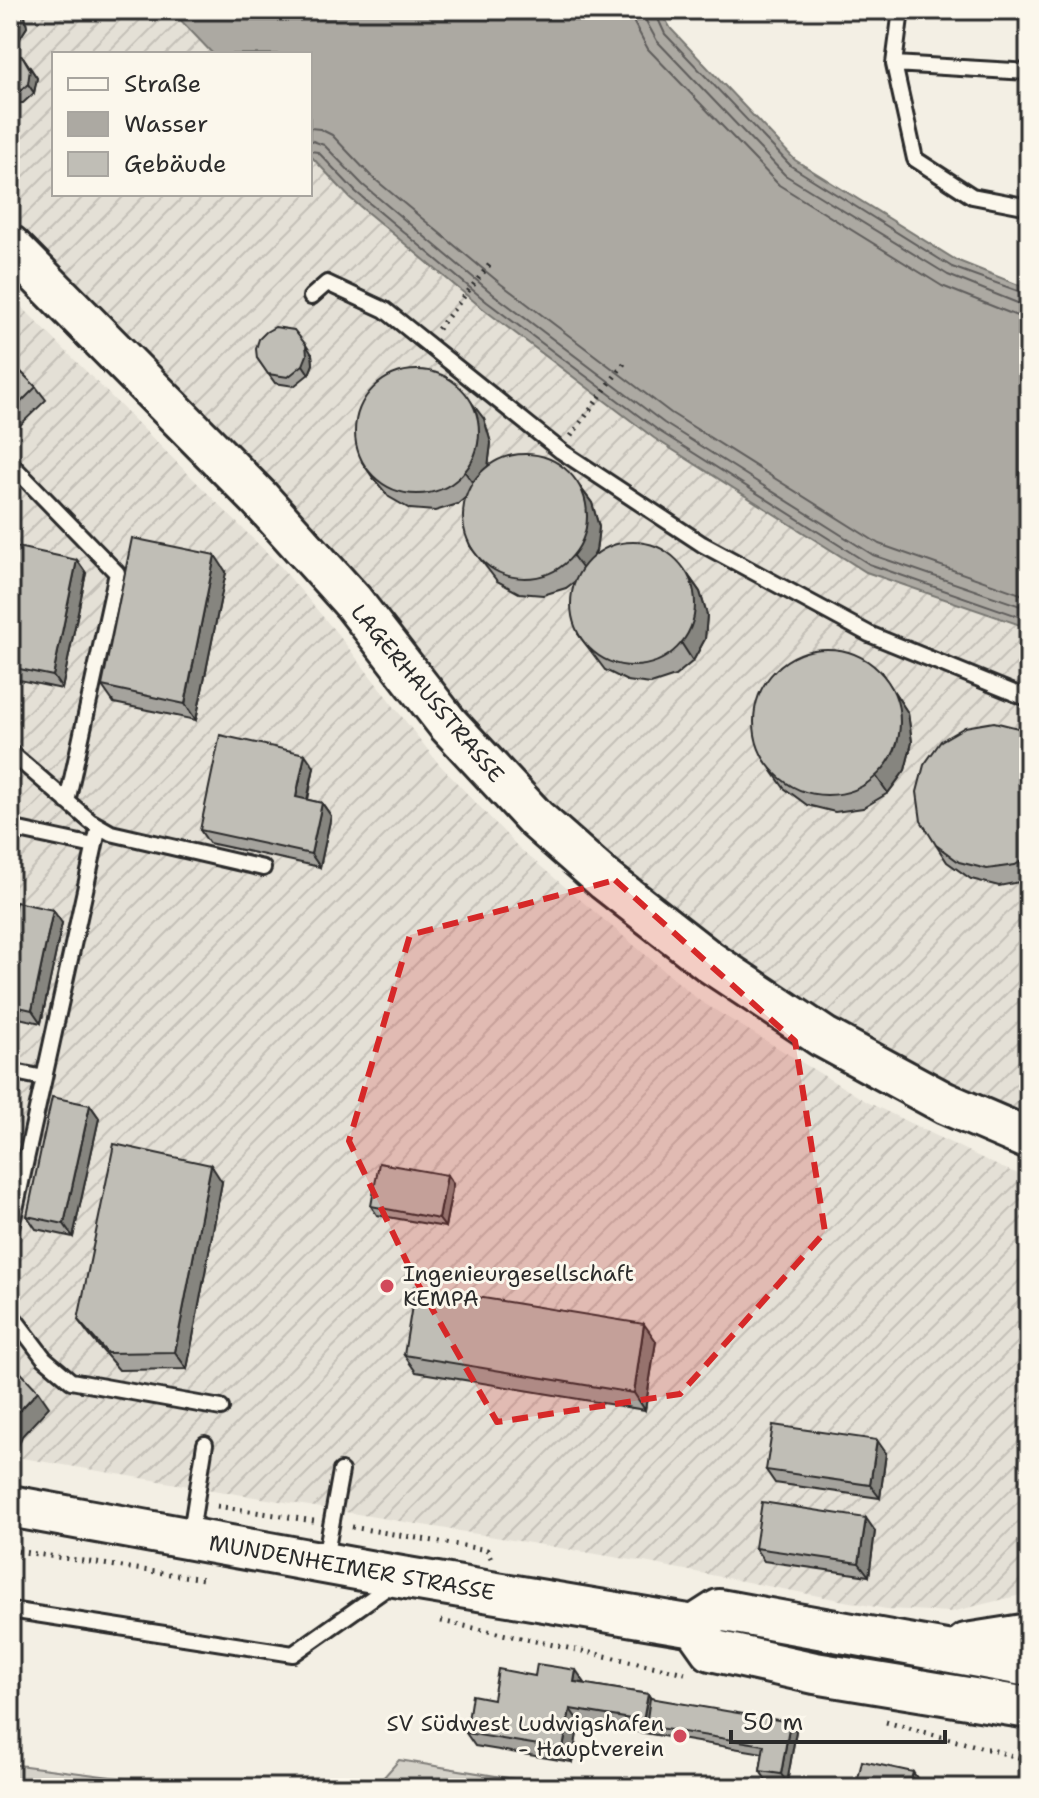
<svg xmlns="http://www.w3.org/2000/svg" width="1039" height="1798" viewBox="0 0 1039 1798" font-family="'Shantell Sans',sans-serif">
<defs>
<pattern id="industrial-furrows" width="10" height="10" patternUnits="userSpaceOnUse" patternTransform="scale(2)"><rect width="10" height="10" fill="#e4e0d6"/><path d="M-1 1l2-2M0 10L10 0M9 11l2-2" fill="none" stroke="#c4c0b8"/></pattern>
</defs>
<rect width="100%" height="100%" fill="#f3efe4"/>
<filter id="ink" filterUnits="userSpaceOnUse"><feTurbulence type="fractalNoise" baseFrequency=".0125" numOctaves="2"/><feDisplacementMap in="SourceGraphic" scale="16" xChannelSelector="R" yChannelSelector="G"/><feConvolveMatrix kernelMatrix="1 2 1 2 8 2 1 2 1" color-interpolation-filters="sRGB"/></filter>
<g filter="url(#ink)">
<path fill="url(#industrial-furrows)" d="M10,10H171L213,54H54V194H310V155L350,198L482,308L654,438L866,572L1029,628V1119L932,1076L771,981L659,900L558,816L472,724L172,386L10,221Z
M10,295L280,566L340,637L438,763L519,848L700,1001L869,1103L1000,1167L1029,1178V1593L951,1612L886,1609L644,1562L10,1456Z"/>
<path fill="#d5d2c9" stroke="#807e7a" stroke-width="2" d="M399,1760L568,1788H374Z
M10,1764L196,1788H10Z"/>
<path fill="#aca9a2" stroke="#787772" stroke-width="2" d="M171,10H660L671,29L795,160L956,260L1029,289V628L866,572L654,438L482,308L350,198L310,155V54H213Z"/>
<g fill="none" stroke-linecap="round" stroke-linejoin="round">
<path stroke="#5f5d5b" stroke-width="2" d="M632,10L634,23L648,49L779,185L942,286L1017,316L1029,318
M644,10L646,21L657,41L785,175L948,275L1020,304L1029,305
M654,10L665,34L791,166L952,267L1029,295
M310,128L320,129L332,135L371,176L501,284L671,413L879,544L1029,597
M310,140L324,145L363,185L493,294L664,423L873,555L1029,609
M310,151L318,152L356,192L487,302L659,431L869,564L1029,620"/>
<g stroke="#2b2b2b" stroke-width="20">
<path id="lane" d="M901,10L894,64L915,159L972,196L1029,207
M894,64L1029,72
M311,297L327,283L385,310L561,451L702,544L869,634L1029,699
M10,463L117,573L67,802
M10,752L90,821L111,833L263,868
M10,828L94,846
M10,1071L44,1078L99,826
M10,1232L44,1078
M10,1305L13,1317L44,1358L71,1381L221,1408
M190,1538L205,1444
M325,1559L341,1471
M10,1610L293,1654L395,1582"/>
</g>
<g stroke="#2b2b2b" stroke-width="46">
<path id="secondary" d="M10,246L259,498L353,602L447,723L536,819L605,880L710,962L823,1037L945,1103L1029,1139
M10,1506L401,1577L694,1626L719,1610L1029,1666
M694,1626L711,1650L815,1673L1029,1708
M966,1644L1029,1634"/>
</g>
<path stroke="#2b2b2b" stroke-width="5" stroke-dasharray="2 6" stroke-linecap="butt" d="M438,329L490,264
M571,436L625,362
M217,1506L314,1521
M352,1527L487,1550L491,1558
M10,1550L203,1579
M441,1621L685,1673
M886,1722L1029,1760"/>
<use href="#lane" stroke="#fbf7ec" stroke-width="14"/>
<use href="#secondary" stroke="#fbf7ec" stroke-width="40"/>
</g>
<path fill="#a5a39d" stroke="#2b2b2b" stroke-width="2" d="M10,10L25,15L27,27L20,38L15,41H10Z
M10,52L23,57L37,78L34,93L23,103H10Z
M312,354L313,364L309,374L294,386L275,383L257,358Z
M10,361L36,387L46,400L10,435Z
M484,419L491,443L488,467L580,487L592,503L599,527L596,551L592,559L688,575L700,592L707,615L705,639L693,661L675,676L651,684L627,681L605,670L578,634V579L566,588L543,595L519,593L497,581L470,546L465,498L458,504L435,511L410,509L389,497L373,478L362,462Z
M77,560L86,573L62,689L10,678V580Z
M226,572L196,720L114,703L102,686Z
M881,672L908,713L912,742L905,770L888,793L863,808L835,812L807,805L784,788L772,771Z
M1029,734V880L999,886L971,879L947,862L936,845Z
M314,767L308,800L322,803L331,816L320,867L209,843L200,830Z
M62,923L41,1023L10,1016V930Z
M90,1105L99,1118L73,1237L36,1229L27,1216Z
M222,1182L187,1369L119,1370L90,1336L78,1320Z
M453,1184L445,1227L377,1215L371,1206Z
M656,1341L645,1410L416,1372L404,1355Z
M886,1453L880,1498L775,1483L766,1470Z
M875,1531L869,1576L764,1561L755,1548Z
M585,1684L648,1694L650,1698L796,1731L787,1783L766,1780L760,1771L763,1753L579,1722L572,1762L475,1746L466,1733L493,1699Z"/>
<path fill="#86857f" stroke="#2b2b2b" stroke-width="2" d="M20,10H22L25,15L27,27L20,38L14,29Z
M23,57L37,78L34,93L28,84Z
M306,345L312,354L313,364L309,374L303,365Z
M472,403L484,419L491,443L488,467L477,489L465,472Z
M580,487L592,503L599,527L596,551L585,572L573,556Z
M215,555L226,572L196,720L185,704Z
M77,560L86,573L62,689L53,676Z
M688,575L700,592L707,615L705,639L693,661L682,644Z
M881,672L908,713L912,742L905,770L888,793L876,776Z
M305,754L314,767L305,810L296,797Z
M322,803L331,816L320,867L311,854Z
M10,849L16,858L10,889Z
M53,910L62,923L41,1023L32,1010Z
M90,1105L99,1118L73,1237L64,1224Z
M211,1165L222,1182L187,1369L175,1352Z
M447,1175L453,1184L445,1227L439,1219Z
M644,1324L656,1341L645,1410L634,1393Z
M38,1391L49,1407L22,1436L14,1457L10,1451V1421Z
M877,1440L886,1453L880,1498L870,1485Z
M866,1518L875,1531L869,1576L859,1563Z
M576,1670L585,1683L574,1682Z
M648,1694L657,1707L646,1726L652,1734L643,1721Z
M570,1709L579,1722L572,1762L563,1749Z
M790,1722L796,1731L787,1783L781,1774Z
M913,1772L919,1781L918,1788H909Z"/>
<path fill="#c0beb6" stroke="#2b2b2b" stroke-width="2" d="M10,10H20L21,19L14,29L10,31Z
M10,52L23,57L30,69L28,84L17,94H10Z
M275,327L294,330L306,345L307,355L303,365L288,377L268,374L257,358L256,349L259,339L266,332Z
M10,361L36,387L10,413Z
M355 432a62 62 0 1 1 124 0a62 62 0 1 1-124 0Z
M463 516a62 62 0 1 1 124 0a62 62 0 1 1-124 0Z
M132,538L215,555L185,704L102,686Z
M571 604a62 62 0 1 1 124 0a62 62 0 1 1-124 0Z
M17,547L77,560L53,676L10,667V580Z
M754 722a73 73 0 1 1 146 0a73 73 0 1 1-146 0Z
M994,722L1022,729L1029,734V857L1015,865L987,869L959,862L936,845L921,821L917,792L924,765L941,741L965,727Z
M220,735L305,754L296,797L322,803L311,854L200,830Z
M16,902L53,910L32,1010L10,1005V930Z
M52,1097L90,1105L64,1224L27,1216Z
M114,1144L211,1165L175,1352L107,1353L78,1320Z
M379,1163L447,1175L439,1219L371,1206Z
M415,1287L644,1324L634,1393L404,1355Z
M10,1361L38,1391L10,1421Z
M773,1425L877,1440L870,1485L766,1470Z
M762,1502L866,1518L859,1563L755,1548Z
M537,1664L576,1670L574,1682L648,1694L643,1721L570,1709L563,1749L466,1733L472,1695L493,1699L498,1669L535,1676Z
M650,1698L790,1722L781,1774L760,1771L764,1745L646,1726Z
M862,1761L913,1772L909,1788H856Z"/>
</g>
<path fill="#d62828" fill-opacity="0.2" stroke="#d62828" stroke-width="6" stroke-dasharray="16 10" stroke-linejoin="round" d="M615,880L795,1041L825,1232L680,1394L497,1422L415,1279L349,1141L410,935Z"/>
<g fill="#d1495b" stroke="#fbf7ec" stroke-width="3">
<circle cx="387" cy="1286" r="8"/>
<circle cx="680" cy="1736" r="8"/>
</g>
<g text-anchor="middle" stroke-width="6" stroke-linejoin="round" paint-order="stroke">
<g font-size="22" fill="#2b2b2b" stroke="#fbf7ec">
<text transform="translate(428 693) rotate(50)" y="8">LAGERHAUSSTRASSE</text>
<text transform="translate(352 1567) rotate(10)" y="8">MUNDENHEIMER STRASSE</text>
</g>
<g font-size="22" fill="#2b2b2b" stroke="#fbf7ec" text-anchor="start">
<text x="403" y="1281">Ingenieurgesellschaft<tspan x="403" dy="25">KEMPA</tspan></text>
<text x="664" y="1731" text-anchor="end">SV Südwest Ludwigshafen<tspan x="664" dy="25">- Hauptverein</tspan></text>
</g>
</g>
<rect width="1039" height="1798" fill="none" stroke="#fbf7ec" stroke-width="40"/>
<rect x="20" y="20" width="999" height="1758" fill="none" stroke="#2b2b2b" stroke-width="3" filter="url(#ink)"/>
<rect x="52" y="52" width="260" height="144" fill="#fbf7ec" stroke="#a8a59f" stroke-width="2"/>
<rect x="68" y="78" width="40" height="12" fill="#fbf7ec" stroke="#a8a59f" stroke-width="2"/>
<text x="124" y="92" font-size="24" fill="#2b2b2b">Straße</text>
<rect x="68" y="112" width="40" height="24" fill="#aca9a2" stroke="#a8a59f" stroke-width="2"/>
<text x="124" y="132" font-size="24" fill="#2b2b2b">Wasser</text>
<rect x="68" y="152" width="40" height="24" fill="#c0beb6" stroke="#a8a59f" stroke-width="2"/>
<text x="124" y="172" font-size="24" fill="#2b2b2b">Gebäude</text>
<path d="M731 1730v12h214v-12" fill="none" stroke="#2b2b2b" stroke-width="4"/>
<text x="743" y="1730" font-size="24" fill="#2b2b2b" stroke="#fbf7ec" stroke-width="6" paint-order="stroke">50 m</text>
</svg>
